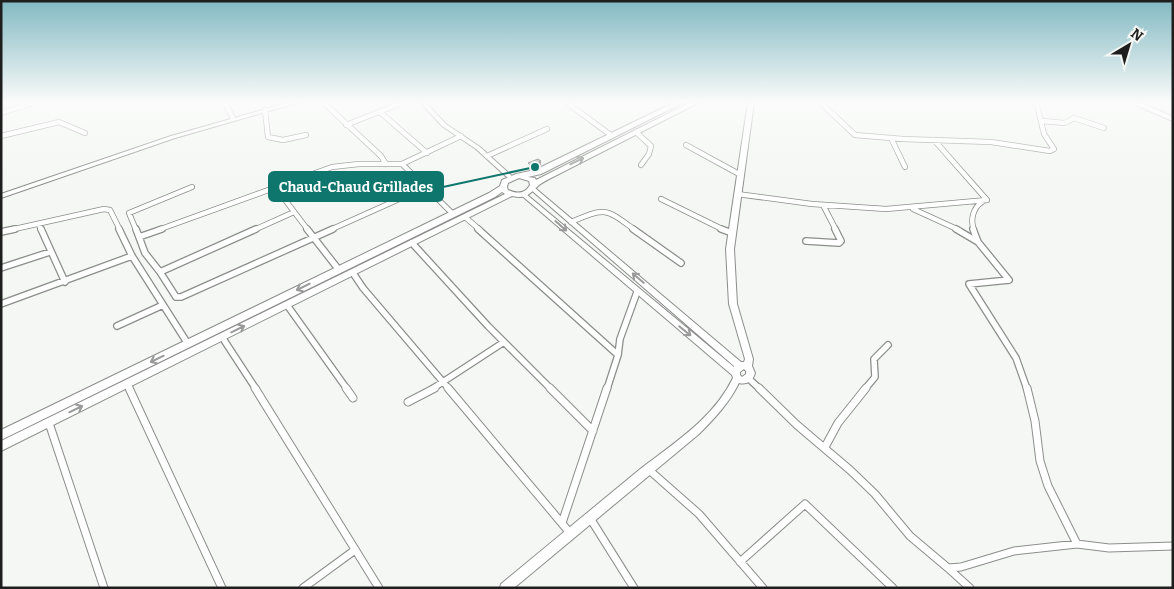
<svg xmlns="http://www.w3.org/2000/svg" width="1174" height="589" viewBox="0 0 1174 589" font-family="Bitter,serif">
<rect width="100%" height="100%" fill="#f4f7f4"/>
<g fill="none" stroke-linecap="round" stroke-linejoin="round">
<g stroke="#8b8e8b" stroke-width="6">
<path id="minor-far2" d="M225,102L233,119
M323,102L381,156L386,164
M566,102L612,136
M820,102L855,135L903,139L991,142L1050,151L1054,149L1044,134L1037,105L1033,102
M1134,102L1173,119
M265,110L268,137L283,140L306,135
M380,112L427,153
M1,113L36,102
M1042,121L1065,123L1074,118L1104,128
M346,125L404,102
M636,132L651,146L649,154L641,165
M1,136L59,122L85,133
M891,138L905,167
M934,140L987,200
M686,145L739,174
M487,156L547,129
M402,164L453,214
M276,188L308,230
M737,194L812,204L886,209L987,200
M661,199L724,230
M823,205L836,230
M913,209L959,230
M465,217L480,230
M571,222C606,207 605,208 635,230
M39,224L41,230
M10,230L104,209L110,210L120,230
M136,230L129,213L192,187
M158,230L332,167L359,164H402L461,136
M254,230L294,212
M330,230L426,187
M974,230C970,220 973,208 982,202"/>
</g>
<g stroke="#8b8e8b" stroke-width="8">
<path id="minor-far1" d="M41,229L65,282
M119,229L132,256L188,344
M136,229L139,237L162,229
M256,229L160,272L176,297H181L333,229
M307,229L339,270
M478,229L618,355
M633,229L681,263
M721,229L732,233
M956,229L978,242L1009,280
M973,229L978,242
M1,232L15,229
M139,237L145,253L160,272
M806,241L839,243L841,241L835,229
M412,243L488,326L551,389
M1,268L50,252
M353,273L363,288L449,389
M1009,280L969,284L1016,358L1027,389
M1,304L132,256
M287,305L347,389
M117,326L163,305
M222,337L256,389
M749,379L760,389
M127,384L130,389
M432,389L504,342
M607,389L618,355L620,339L637,292
M865,389L875,377L874,359L888,345"/>
</g>
<g stroke="#8b8e8b" stroke-width="9">
<path id="minor" d="M129,388L222,588
M255,388L379,588
M346,388L353,398
M448,388L570,533
M550,388L593,431
M759,388L797,425L850,470L875,494L910,536L948,568L961,567L1014,551L1077,544L1109,548L1173,546
M1027,388L1035,421L1040,461L1048,486L1077,544
M408,402L435,388
M49,423L104,588
M825,447L838,423L866,388
M648,469L699,514L763,588
M590,518L634,588
M562,523L607,388
M740,562L805,504L893,588
M948,568L970,588
M303,588L355,550"/>
</g>
<g stroke="#8b8e8b" stroke-width="2">
<path id="tertiary" d="M290,102H300L175,138L1,198V194L171,136Z
M420,102H425L446,124L480,147L513,177V179H509L476,149L442,126Z
M748,102H754L734,249L737,304L753,359L752,366L755,373C753,381 747,385 739,383C729,403 715,418 699,434L514,588H500L501,584C547,546 593,508 639,470C674,443 713,419 733,378L732,375L521,195L522,194H526L734,367V366L530,189L533,187L535,188L741,362H744L745,359L729,304L726,249ZM744,369L746,371V374L742,377L740,375V372Z"/>
</g>
<g stroke="#8b8e8b" stroke-width="2">
<path id="secondary" d="M675,102H684L541,174L528,177L535,178L536,180L691,102H700L549,179C545,181 541,183 538,186C528,195 527,199 512,196L1,451V441L505,194L502,192L495,197L1,440V430L489,193L500,186L502,180L516,174L535,170ZM519,178L529,181L530,185C525,194 517,194 508,190L507,187L508,183Z"/>
</g>
<use href="#minor-far2" stroke="#fff" stroke-width="4.5"/>
<use href="#minor-far1" stroke="#fff" stroke-width="5.5"/>
<use href="#minor" stroke="#fff" stroke-width="7"/>
<use href="#tertiary" fill="#fff" fill-rule="evenodd"/>
<use href="#secondary" fill="#fff" fill-rule="evenodd"/>
</g>
<path fill="#838583" d="M541,161V165L534,168L530,169V165Z"/>
<path fill="#bbbebb" stroke="#838583" d="M538,159L541,161L534,164L530,165L528,163Z"/>
<defs><path id="oneway-shaft" d="M-6 0H5M1.5-3L5.5 0L1.5 3" fill="none" stroke-width="1.6" stroke-linecap="round" stroke-linejoin="round" transform="scale(1.25)"/></defs>
<g stroke="#999a99">
<use href="#oneway-shaft" transform="translate(577 161) rotate(-26)"/>
<use href="#oneway-shaft" transform="translate(561 226) rotate(41)"/>
<use href="#oneway-shaft" transform="translate(638 278) rotate(-140)"/>
<use href="#oneway-shaft" transform="translate(303 287) rotate(154)"/>
<use href="#oneway-shaft" transform="translate(238 329) rotate(-26)"/>
<use href="#oneway-shaft" transform="translate(685 331) rotate(39)"/>
<use href="#oneway-shaft" transform="translate(157 359) rotate(154)"/>
<use href="#oneway-shaft" transform="translate(76 409) rotate(-26)"/>
</g>
<linearGradient id="sky" x2="0" y2="1"><stop stop-color="#82b9c2"/><stop offset="0.55" stop-color="#fafbfa"/><stop offset="1" stop-color="#fafbfa" stop-opacity="0"/></linearGradient>
<rect width="1174" height="185" fill="url(#sky)"/>
<path fill="none" stroke="#0f766e" stroke-width="2" d="M535 167L443 187"/>
<circle fill="#0f766e" stroke="#f4f7f4" stroke-width="2" cx="535" cy="167" r="5"/>
<rect fill="#0f766e" stroke="#0f766e" stroke-width="2" x="269" y="172" width="174" height="29" rx="5"/>
<g font-size="14" text-anchor="middle" font-weight="bold" fill="#fff">
<text x="356" y="192">Chaud-Chaud Grillades</text>
</g>
<rect width="1174" height="589" fill="none" stroke="#1d1e1d" stroke-width="5"/>
<g transform="translate(1129 45) rotate(38)" stroke="#f4f7f4" stroke-width="4" paint-order="stroke">
<path d="M0-4L9 19L0 12L-9 19Z" fill="#1d1e1d"/>
<text y="-8" font-size="14" font-weight="bold" text-anchor="middle" fill="#1d1e1d">N</text>
</g>
</svg>
